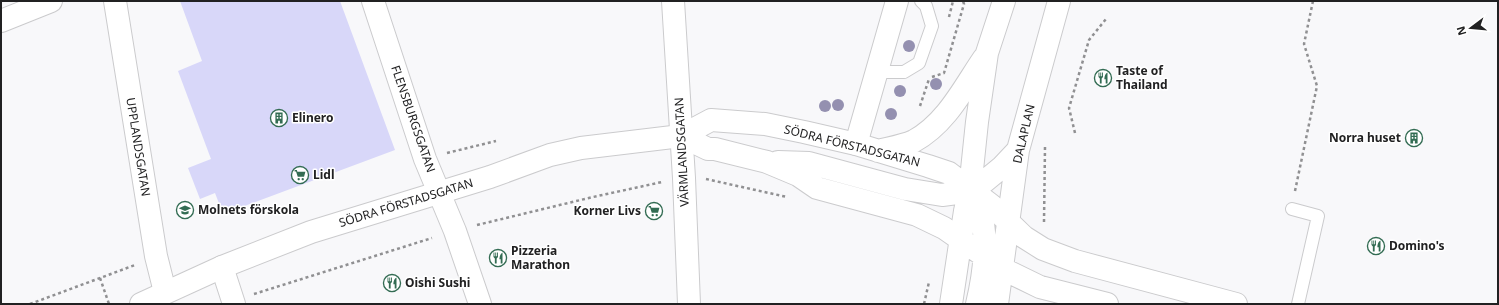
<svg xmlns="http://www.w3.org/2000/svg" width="1499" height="305" viewBox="0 0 1499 305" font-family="'Noto Sans',sans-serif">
<rect width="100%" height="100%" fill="#f8f8fa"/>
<path fill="#d8d7f9" d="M180,1H340L395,150L223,214L215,193L200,199L188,168L211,159L178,71L202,61Z"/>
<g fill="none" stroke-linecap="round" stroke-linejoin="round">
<g stroke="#cbcbcd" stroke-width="14">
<path id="lane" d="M877,72H904L919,63L932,26L926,6L921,1
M1292,209L1318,216L1298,304"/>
</g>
<g stroke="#cbcbcd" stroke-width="24">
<path id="street" d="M115,1L156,256L165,292
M373,1L425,159L455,231L480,304
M673,1L684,178L689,304
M1,21L51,1
M856,144L897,1
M222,267L234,304"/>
</g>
<g stroke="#cbcbcd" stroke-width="24">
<path id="secondary" d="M681,136L708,149H715L767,162L798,175L817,188L917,215L944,228L1003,269L1040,287L1107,304
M878,151C890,148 903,146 914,141C947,123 964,87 984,58
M778,162L809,163L905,189L942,195L957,193L985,181L1002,167L1018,150
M970,189C973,195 977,202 979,208C989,237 984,275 977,304
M141,304L222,267L311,232L490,177L550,155L581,148L681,136L711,120L765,124L804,132L856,144L928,166L949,173L991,205L1024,237L1043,249L1075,261L1236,304
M951,304L965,211L970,189L977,122L987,53L1004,1
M997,304L1018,150L1059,1"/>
</g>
<path stroke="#909092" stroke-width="2.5" stroke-dasharray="3 3" stroke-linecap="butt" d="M949,17L953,1
M932,77L944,73L964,4L963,1
M920,106L929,79
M1075,133L1069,108L1089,40L1106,19
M447,153L496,141
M706,179L787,197
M1295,191L1317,86L1304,44L1313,1
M1044,222L1045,147
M477,225L593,197L662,182
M100,278L109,304
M254,294L432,238
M30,304L135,265
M924,304L929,282"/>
<use href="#lane" stroke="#fff" stroke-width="12"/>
<use href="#street" stroke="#fff" stroke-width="22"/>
<use href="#secondary" stroke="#fff" stroke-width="22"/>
</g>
<g fill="#9490b0">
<circle cx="909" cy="46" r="6"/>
<circle cx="936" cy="84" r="6"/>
<circle cx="900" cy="91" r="6"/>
<circle cx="838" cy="105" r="6"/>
<circle cx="825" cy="106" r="6"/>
<circle cx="891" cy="114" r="6"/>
</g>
<defs>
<g id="restaurant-ring" transform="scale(0.9)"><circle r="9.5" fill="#fff" stroke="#336c53" stroke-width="1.5"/><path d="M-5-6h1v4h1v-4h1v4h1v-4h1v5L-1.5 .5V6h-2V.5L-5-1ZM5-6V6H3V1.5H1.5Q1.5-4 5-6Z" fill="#336c53"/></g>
<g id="building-ring" transform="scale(0.9)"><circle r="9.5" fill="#fff" stroke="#336c53" stroke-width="1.5"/><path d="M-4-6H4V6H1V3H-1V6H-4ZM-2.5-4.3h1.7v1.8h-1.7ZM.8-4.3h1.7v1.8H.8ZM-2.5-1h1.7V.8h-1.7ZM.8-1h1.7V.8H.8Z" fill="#336c53"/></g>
<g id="supermarket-ring" transform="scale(0.9)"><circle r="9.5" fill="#fff" stroke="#336c53" stroke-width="1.5"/><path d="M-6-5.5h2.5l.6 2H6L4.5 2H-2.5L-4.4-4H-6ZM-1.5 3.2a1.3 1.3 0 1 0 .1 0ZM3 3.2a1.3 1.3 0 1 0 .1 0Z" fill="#336c53"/></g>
<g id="school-ring" transform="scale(0.9)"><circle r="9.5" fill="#fff" stroke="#336c53" stroke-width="1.5"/><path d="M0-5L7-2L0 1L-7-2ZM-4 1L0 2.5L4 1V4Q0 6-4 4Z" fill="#336c53"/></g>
</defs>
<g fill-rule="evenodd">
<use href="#restaurant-ring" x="1103" y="78"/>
<use href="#building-ring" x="279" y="118"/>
<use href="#building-ring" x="1414" y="138"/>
<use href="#supermarket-ring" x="300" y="175"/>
<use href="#school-ring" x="185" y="210"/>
<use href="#supermarket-ring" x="654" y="211"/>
<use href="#restaurant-ring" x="1376" y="246"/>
<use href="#restaurant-ring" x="498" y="258"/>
<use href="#restaurant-ring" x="392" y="283"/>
</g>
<g text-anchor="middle" stroke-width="3" stroke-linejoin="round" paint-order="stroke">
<g font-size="12" font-weight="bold" fill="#212122" stroke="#fff" text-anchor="start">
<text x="1116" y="75">Taste of<tspan x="1116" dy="14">Thailand</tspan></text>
<text x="292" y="122">Elinero</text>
<text x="1401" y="142" text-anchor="end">Norra huset</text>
<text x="313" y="179">Lidl</text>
<text x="198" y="214">Molnets förskola</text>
<text x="641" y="215" text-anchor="end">Korner Livs</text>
<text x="1389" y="250">Domino's</text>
<text x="511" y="255">Pizzeria<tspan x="511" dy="14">Marathon</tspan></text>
<text x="405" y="287">Oishi Sushi</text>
</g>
<g font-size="12" fill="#212122" stroke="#fff">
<text transform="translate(413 119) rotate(71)" y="4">FLENSBURGSGATAN</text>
<text transform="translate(1024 134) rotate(-77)" y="4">DALAPLAN</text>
<text transform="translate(852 146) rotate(14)" y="4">SÖDRA FÖRSTADSGATAN</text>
<text transform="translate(138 147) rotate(81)" y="4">UPPLANDSGATAN</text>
<text transform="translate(682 152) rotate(-93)" y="4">VÄRMLANDSGATAN</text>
<text transform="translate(406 203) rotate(-17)" y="4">SÖDRA FÖRSTADSGATAN</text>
</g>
</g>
<rect width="1499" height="305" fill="none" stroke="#212122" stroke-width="4"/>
<g transform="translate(1471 28) rotate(254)" stroke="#ffffff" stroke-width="3" paint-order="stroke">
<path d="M0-3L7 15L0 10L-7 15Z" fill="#212122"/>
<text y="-6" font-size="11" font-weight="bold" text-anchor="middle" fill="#212122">N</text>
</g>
</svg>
